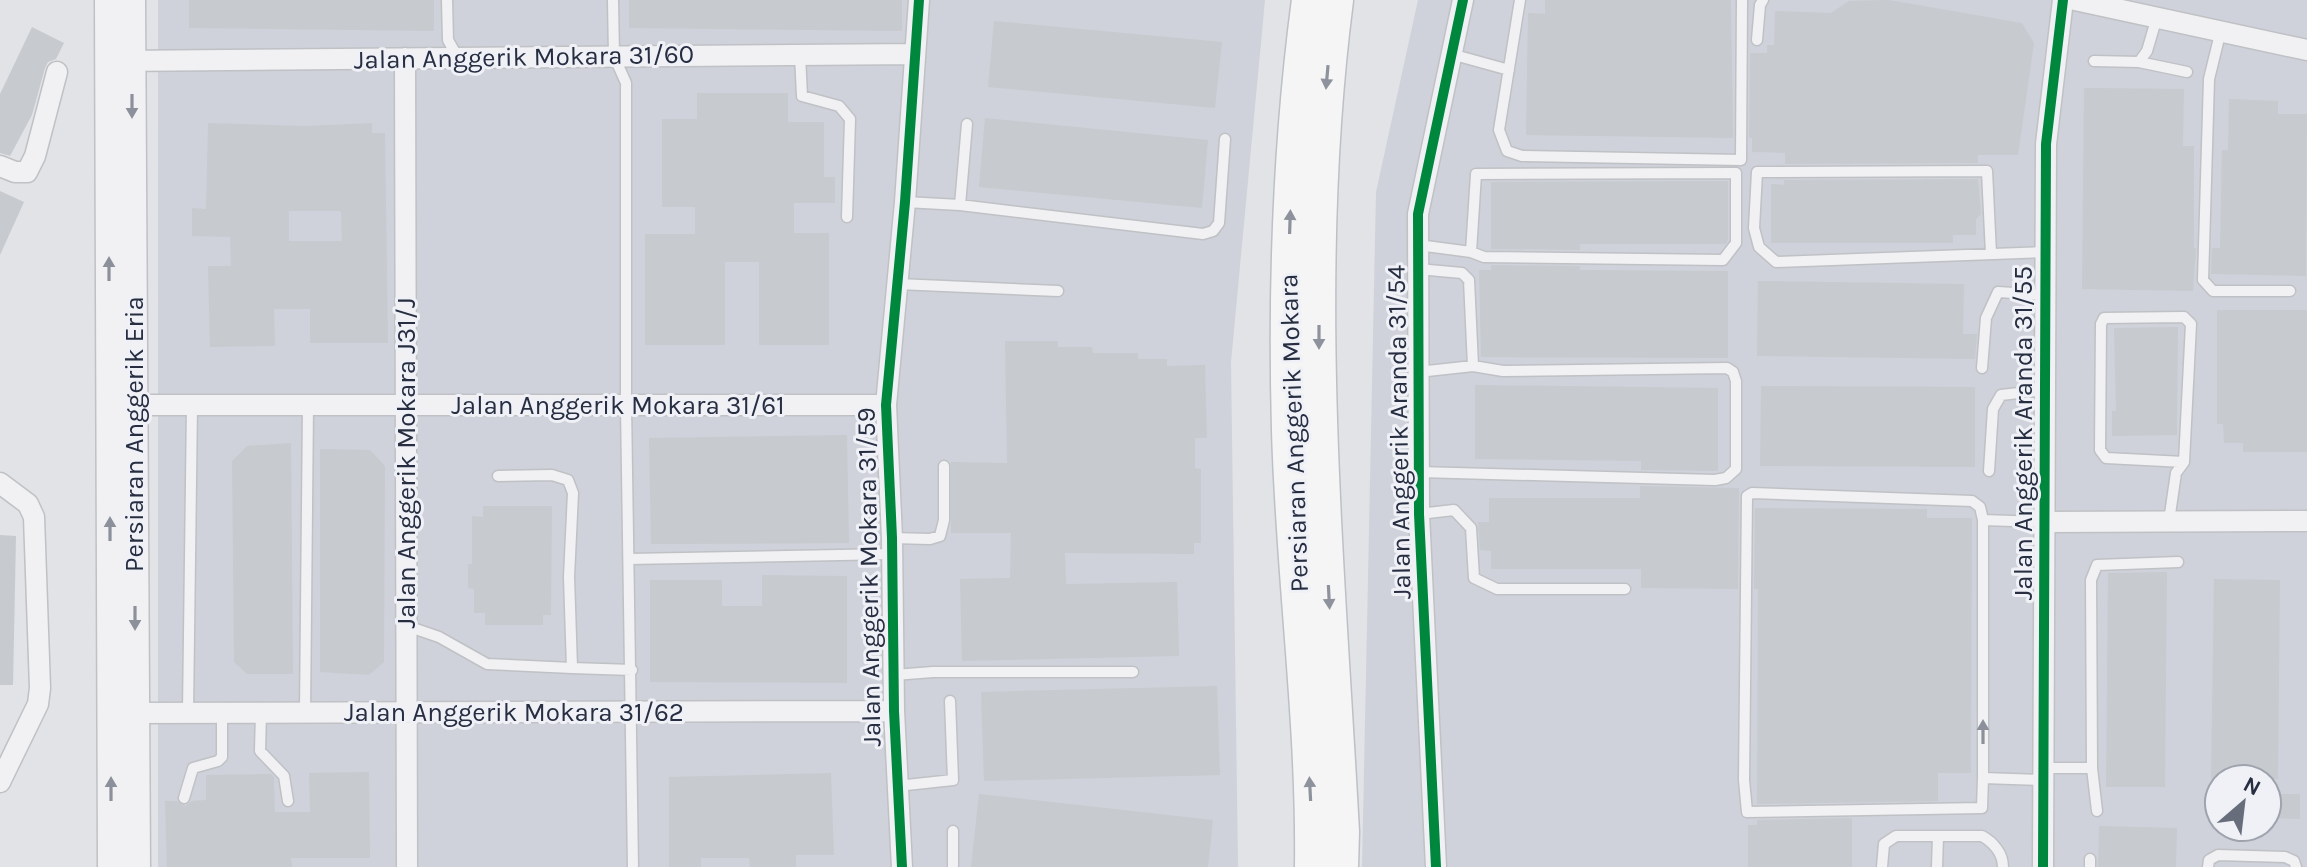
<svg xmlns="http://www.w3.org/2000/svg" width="2307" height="867" viewBox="0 0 2307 867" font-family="Karla,sans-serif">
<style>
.built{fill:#cfd2da;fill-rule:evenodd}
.building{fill:#c7cace;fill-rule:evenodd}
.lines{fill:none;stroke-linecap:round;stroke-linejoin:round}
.service-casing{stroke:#bfc1c5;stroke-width:13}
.minor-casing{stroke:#bfc1c5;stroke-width:23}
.tertiary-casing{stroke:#bfc1c5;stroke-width:29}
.primary-casing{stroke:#bdc0c5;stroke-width:37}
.service{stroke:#f1f1f3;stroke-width:10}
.minor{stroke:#f1f1f3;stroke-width:20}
.tertiary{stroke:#f1f1f3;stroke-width:26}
.primary{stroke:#f5f5f6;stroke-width:34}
.cycleway-casing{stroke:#eff1f7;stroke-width:15}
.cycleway{stroke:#00873e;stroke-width:10}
.oneway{fill:#8e929c}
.oneway2{fill:#8c909a}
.labels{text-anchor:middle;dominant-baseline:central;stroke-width:6;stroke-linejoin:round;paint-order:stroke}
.street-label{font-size:26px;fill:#272e41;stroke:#eff1f7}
</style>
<rect width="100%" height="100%" fill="#e1e3e7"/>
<!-- built -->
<path class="built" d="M158 0H1265L1231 362 1238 867H158Z
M1418 0H2307V867H1362L1376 192ZM2219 779H2267V827H2219Z"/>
<!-- building -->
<path class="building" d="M189 0H434V31L189 28Z
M629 0H902V31L629 28Z
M1545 0H1731L1733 138 1526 135 1528 13 1545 14Z
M1889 0 2022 23 2034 43 2018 155H1978V163L1785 164V153L1752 152V138H1749L1750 53H1767V45H1774L1775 11 1831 13 1849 1Z
M994 21 1222 42 1215 108 988 87Z
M32 27 64 43 56 59 48 62 45 68 32 115 10 156 0 153V94Z
M2084 88 2184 89 2183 146H2194V248H2196L2193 291 2082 289Z
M697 93H788V122H824V177H835V203H794V233H829V345H759V262H725V345H645V234H695V207H662V119H697Z
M2229 99 2278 101V114H2307L2306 276 2211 274 2212 248H2220L2222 150H2228Z
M985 118 1208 140 1202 208 979 187Z
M208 123 307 126 372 123V133H385L388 343H310V309H274L275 346 210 347 208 266H231L230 237 192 236V208L206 209ZM289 211H341L342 241H289Z
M1978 179 1981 214 1976 219V235H1953V243H1771V184L1784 185V180Z
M1728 181V240L1726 244H1580V250L1491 249V182Z
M0 191 24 202 0 255Z
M1491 265 1580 266V270L1728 271V358L1481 357 1479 270H1491Z
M1758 281 1964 284 1963 334H1977L1975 359 1757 356Z
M2217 310H2307V452H2243V443H2224L2223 424H2217Z
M2178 327 2177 435 2112 436V411H2116L2114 328Z
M1005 341H1058V347H1092L1093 353H1138V359H1167V366L1205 365 1207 438H1195V468L1201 469V543H1194V554L1065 553 1066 584 1177 582 1179 656 962 661 960 579 1010 578 1011 533H951V462L1007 463Z
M1475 385 1718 388V471L1641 470V461L1475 459Z
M1761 386 1975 387V467L1760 466Z
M847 435 849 543 651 544 649 438Z
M291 443 293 674H247L234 662 232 461 247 446Z
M320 449 370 450 385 466 384 662 369 675 320 672Z
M1640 486 1739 488 1738 589 1641 588V569H1491V551L1480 550 1478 522H1489V498H1640Z
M483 506H552L551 615H543V625H485V613H474V589L468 588V564H472V516L483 517Z
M1755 508 1927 509V518H1972L1971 773H1938V801L1757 804 1758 589H1754Z
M0 535 16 536 13 685H0Z
M2167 572 2165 787H2106L2108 573Z
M762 575 847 576V683L650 682V580H722V606H762Z
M2214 579 2280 580 2278 779H2211Z
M1217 686 1220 775 984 781 981 692Z
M369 772 370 858H291L292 867H167L165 801H177L185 806 192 801 206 800V775L271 774 274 777 275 812H310L309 773Z
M831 773 834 855H796V867H750L749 858H701V867H669V777Z
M979 794 1213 820 1208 867H971Z
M2267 794H2300V819L2267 818Z
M1852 818V867H1748V825H1757V820Z
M2099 826 2177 828 2176 867H2098Z"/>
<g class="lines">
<defs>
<path id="service" d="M447 0 448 40 458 58
M613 0 614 56 626 83V405L633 867
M1520 0 1499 130 1507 151 1522 156 1741 160 1742 0
M2221 30 2209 79 2203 280 2213 291H2290
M1757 40 1760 5 1763 0
M1451 54 1509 70
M800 55 802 96 839 106 850 119 847 217
M2094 61 2139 62 2147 51 2157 17
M2139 62 2187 72
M967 124 960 205 1203 234 1213 231 1219 223 1225 139
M905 202 960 205
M1418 245 1471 252 1484 257 1723 260 1736 243V173L1476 174 1471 252
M1991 254 1987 171 1757 172 1754 228 1759 247 1776 262 2045 252
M1418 269 1462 273 1469 280 1473 366 1418 372
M898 284 1058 291
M1982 368 1986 318 1998 292 2045 295
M1989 471 1993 409 2001 395 2045 390
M1419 472 1715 480 1726 478 1736 469V381L1733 372 1727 368 1503 371 1473 366
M1419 514 1454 510 1471 528 1474 578 1497 589H1625
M1983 520 1980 507 1972 501 1752 493 1747 496 1744 780 1747 812 1982 808 1983 778
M2169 521 2176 473 2184 462 2191 324 2184 317 2104 318 2101 324 2100 450 2106 458 2184 462
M892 538 930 539 940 536 944 520V466
M629 559 892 554
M407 626 439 637 487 664 572 668 569 577 573 493 568 480 552 475 498 476
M572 668 632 670
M894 675 933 672H1133
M188 712 192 405
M261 712 260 751 284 776 288 801
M305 712 308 405
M2044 768H2092L2091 580 2097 565 2178 562
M2092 768 2097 811
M2044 780 1983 778V520L2044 522
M897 786 953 780 950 701
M184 798 193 768 218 761 222 757V712
M953 867V831
M1882 867 1884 844 1896 836H1982C1993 842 2003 853 2003 867
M1937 867 1938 836
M2090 867V859
M2208 867 2209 860 2218 855 2285 857 2294 861 2296 867"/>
<path id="minor" d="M2075 0 2307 50
M405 58 407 867
M119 61 915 54
M0 166 15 172H27L35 156 57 72
M122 405H886
M0 483 28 504 34 517 40 688 38 704 0 782
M2044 522 2307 521
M122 713 894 711
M902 867 894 711 892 538 886 405 905 202 919 0
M1436 867 1419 514 1418 214 1463 0
M2043 867 2046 144 2063 0"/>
<path id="tertiary" d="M108 0 111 867
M132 0 137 867"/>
<path id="primary" d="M1309 0C1290 143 1285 286 1289 430 1293 576 1314 721 1312 867
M1336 0C1300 276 1327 555 1342 832L1341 867"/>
</defs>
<!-- service casing -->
<use href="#service" class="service-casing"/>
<!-- minor casing -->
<use href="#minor" class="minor-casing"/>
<!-- tertiary casing -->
<use href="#tertiary" class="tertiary-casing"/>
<!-- primary casing -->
<use href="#primary" class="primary-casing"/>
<!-- service -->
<use href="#service" class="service"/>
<!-- minor -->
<use href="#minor" class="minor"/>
<!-- tertiary -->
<use href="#tertiary" class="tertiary"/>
<!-- primary -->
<use href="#primary" class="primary"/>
<defs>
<path id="cycleway" d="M902 867 894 711 892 538 886 405 905 202 919 0
M1436 867 1419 514 1418 214 1463 0
M2043 867 2046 144 2063 0"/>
</defs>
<!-- cycleway casing -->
<use href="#cycleway" class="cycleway-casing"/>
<!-- cycleway -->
<use href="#cycleway" class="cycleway"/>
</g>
<!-- one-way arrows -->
<defs><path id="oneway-solid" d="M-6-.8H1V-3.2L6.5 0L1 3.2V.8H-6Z" transform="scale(2)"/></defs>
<g class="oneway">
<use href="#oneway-solid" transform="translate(1327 77) rotate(95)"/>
<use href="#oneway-solid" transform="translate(1290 222) rotate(-88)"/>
<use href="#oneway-solid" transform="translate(1319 337) rotate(90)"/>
<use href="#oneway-solid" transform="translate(1329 597) rotate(87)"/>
<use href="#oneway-solid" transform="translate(1310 789) rotate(-93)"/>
</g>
<g class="oneway2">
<use href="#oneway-solid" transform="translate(132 106) rotate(90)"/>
<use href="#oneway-solid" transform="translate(109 269) rotate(-90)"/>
<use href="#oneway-solid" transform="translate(110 529) rotate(-90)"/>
<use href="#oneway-solid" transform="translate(135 618) rotate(90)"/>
<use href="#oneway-solid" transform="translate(1983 732) rotate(-90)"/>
<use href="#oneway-solid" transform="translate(111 789) rotate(-90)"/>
</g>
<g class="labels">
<!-- street labels -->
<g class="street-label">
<text transform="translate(524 57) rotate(-1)">Jalan Anggerik Mokara 31/60</text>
<text x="618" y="405">Jalan Anggerik Mokara 31/61</text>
<text transform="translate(1399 432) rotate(-91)">Jalan Anggerik Aranda 31/54</text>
<text transform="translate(1294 433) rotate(-92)">Persiaran Anggerik Mokara</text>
<text transform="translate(2023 433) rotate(-90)">Jalan Anggerik Aranda 31/55</text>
<text transform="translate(134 434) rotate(-90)">Persiaran Anggerik Eria</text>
<text transform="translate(406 463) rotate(-90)">Jalan Anggerik Mokara J31/J</text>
<text transform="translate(869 577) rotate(-91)">Jalan Anggerik Mokara 31/59</text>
<text x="514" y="712">Jalan Anggerik Mokara 31/62</text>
</g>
</g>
<!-- north arrow -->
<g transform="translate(2243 803) rotate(28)"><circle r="38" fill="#eff1f7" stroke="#9fa3ae" stroke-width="2"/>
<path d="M0-6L14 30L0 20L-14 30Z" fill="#686d7b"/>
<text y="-12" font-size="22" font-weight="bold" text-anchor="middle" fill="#272e41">N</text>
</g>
</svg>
